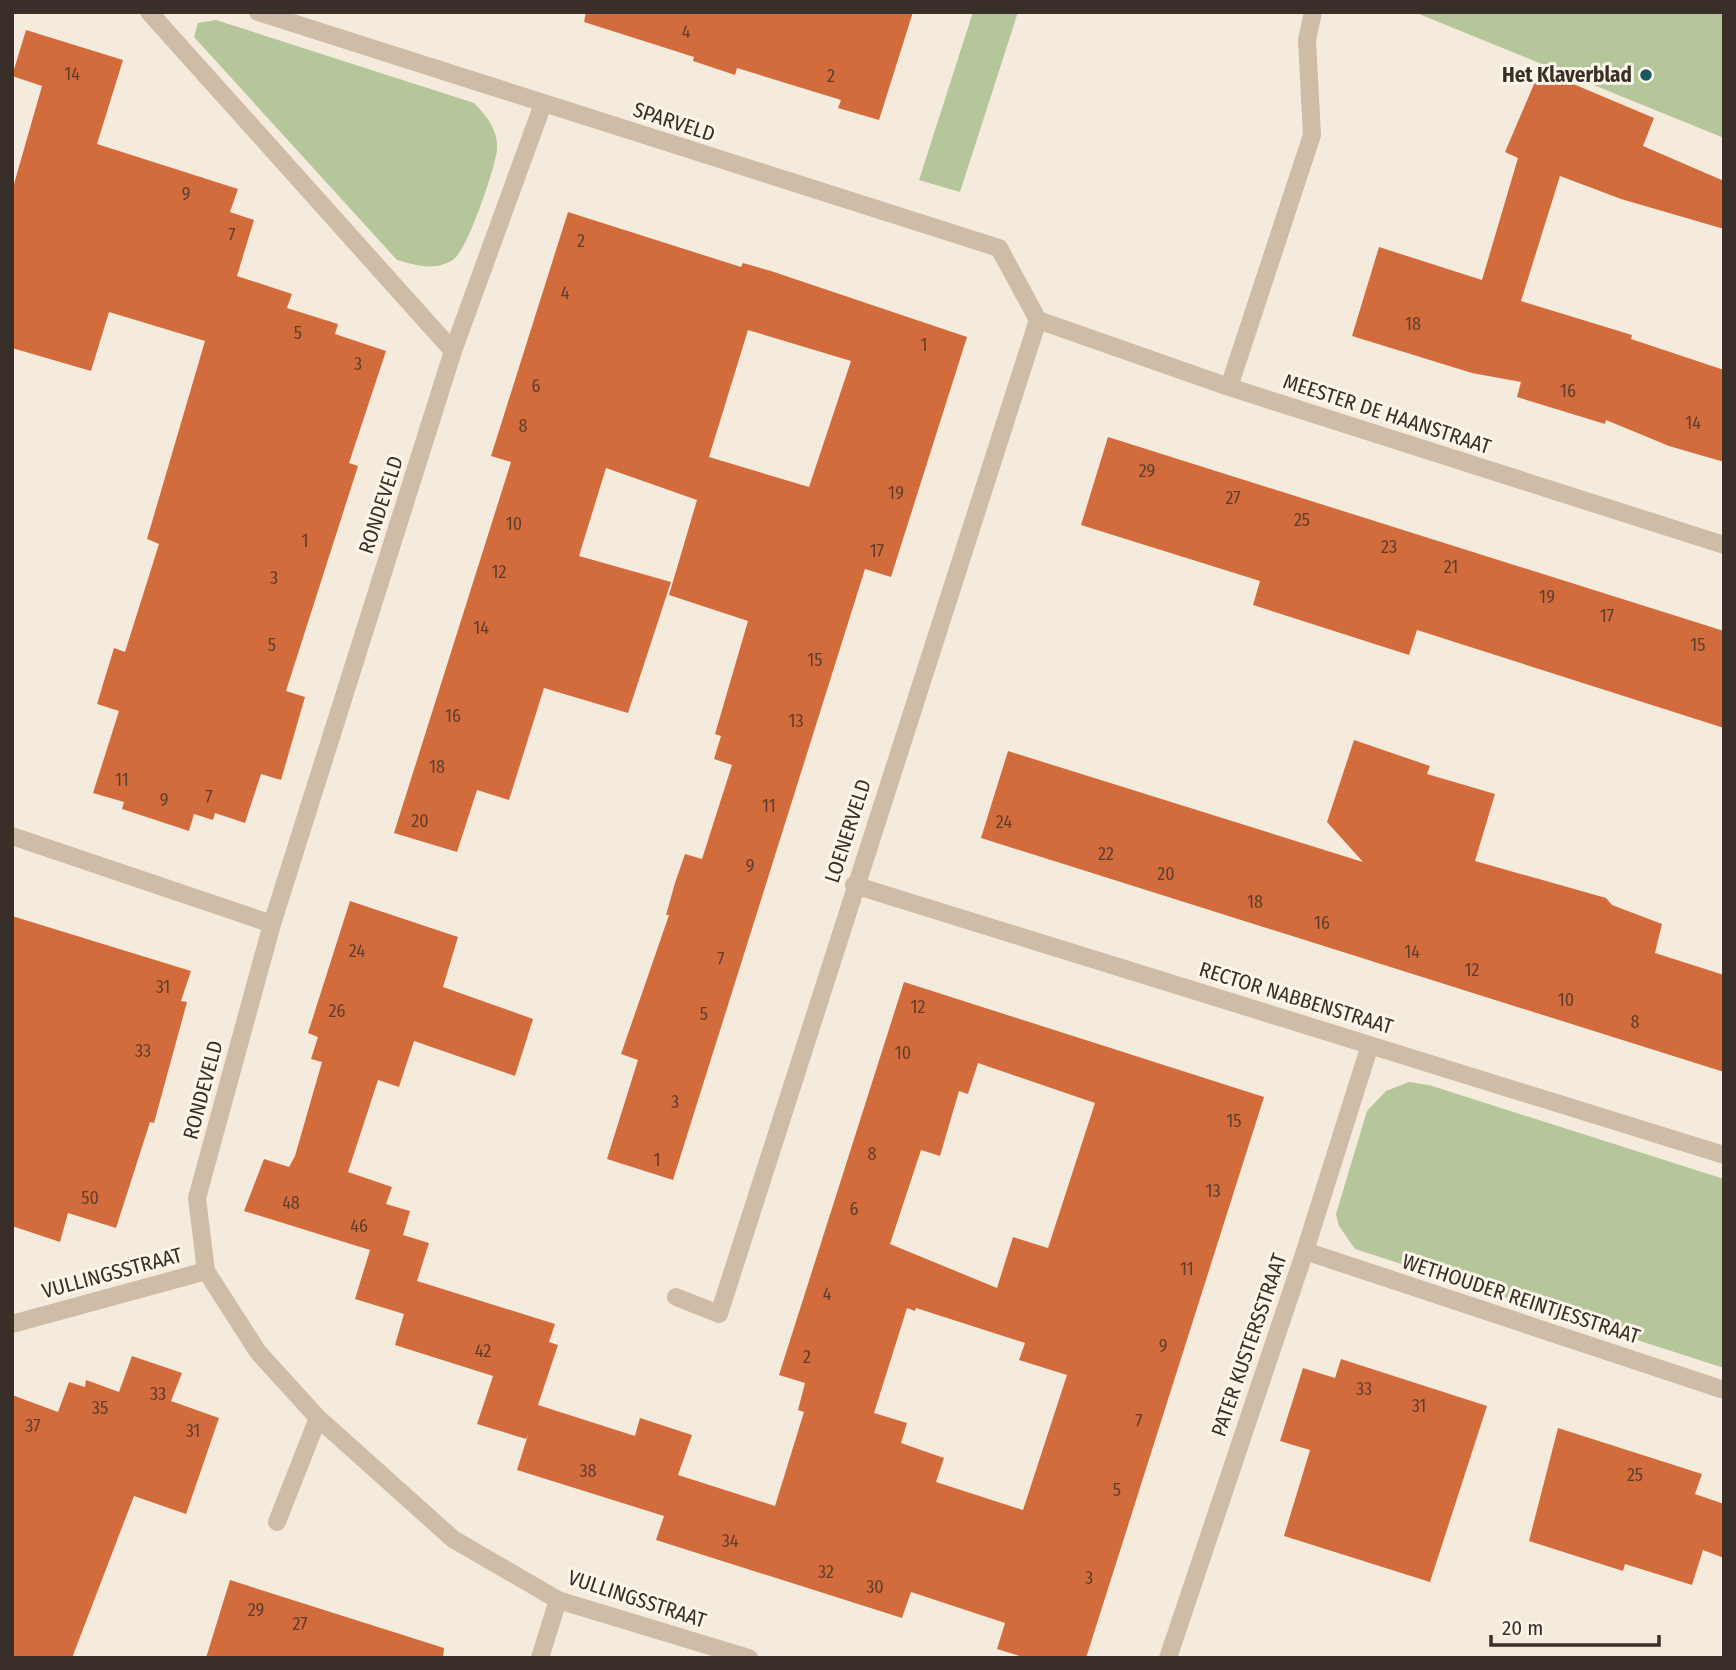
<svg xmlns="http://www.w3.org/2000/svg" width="1736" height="1670" viewBox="0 0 1736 1670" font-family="'Fira Sans Condensed',sans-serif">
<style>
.green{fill:#b4c69a}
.building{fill:#d36c3d;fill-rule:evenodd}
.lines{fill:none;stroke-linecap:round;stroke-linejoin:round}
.service{stroke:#cfbca7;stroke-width:18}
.minor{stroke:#cfbca7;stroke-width:18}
.poi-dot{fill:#195761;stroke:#fcf5ea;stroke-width:2.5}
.labels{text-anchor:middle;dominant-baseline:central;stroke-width:6;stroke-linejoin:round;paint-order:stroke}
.number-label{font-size:18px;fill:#603e2d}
.poi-label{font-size:21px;font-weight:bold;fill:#3a2f28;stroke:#fcf5ea;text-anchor:end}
.street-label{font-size:21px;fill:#3a2f28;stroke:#fcf5ea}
</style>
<rect width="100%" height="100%" fill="#f5ebdc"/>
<!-- green -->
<path class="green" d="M973 12H1018L960 192 919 180Z
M1414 12H1724V138Z
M216 20 474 103C486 115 499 131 497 150 495 168 468 249 454 259 436 272 415 265 397 260L194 37 198 23Z
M1409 1082 1429 1085 1724 1179V1368L1355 1249 1339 1226 1336 1214 1367 1111 1386 1091Z"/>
<!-- building -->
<path class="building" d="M586 12H913L879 120 838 108 841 100 737 68 735 75 693 61 694 57 584 22Z
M26 30 123 60 97 144 238 189 230 212 254 220 237 276 292 294 287 308 338 324 335 334 386 351 349 463 358 466 286 691 305 697 281 780 261 774 245 823 215 813 213 820 194 814 189 831 122 809 124 802 93 793 119 711 97 704 114 648 125 652 159 544 147 539 205 341 109 312 91 371 12 348V191L42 86 12 76Z
M1540 70 1654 118 1643 146 1724 181V229L1621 199 1560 176 1521 301 1632 335 1631 339 1724 370V462L1669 446 1606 420 1605 424 1517 397 1521 382 1472 373 1352 336 1379 247 1482 280 1518 158 1505 152Z
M568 212 741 267 743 263 771 271 967 337 891 577 865 569 673 1180 607 1159 638 1060 621 1054 669 915H666L675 883 685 854 702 859 732 765 714 759 721 736 715 734 748 621 669 595 697 500 606 468 579 556 671 582 628 713 544 688 509 800 477 790 457 852 394 833 511 462 491 456ZM748 330 851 361 809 487 709 457Z
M1108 437 1724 631V728L1417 630 1409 655 1253 605 1260 581 1081 525Z
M1354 740 1430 766 1427 774 1495 794 1475 861 1606 898 1612 905 1662 924 1655 953 1724 975V1072L981 838 1008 751 1363 862 1327 822Z
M350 901 458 937 443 987 533 1019 515 1076 414 1041 399 1087 378 1080 348 1172 392 1187 386 1204 410 1211 403 1235 429 1243 417 1281 555 1324 549 1342 558 1345 538 1405 635 1436 640 1418 692 1435 678 1475 775 1506 804 1412 798 1410 805 1383 779 1375 904 982 1264 1097 1086 1658H1026L997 1649 1005 1623 911 1592 902 1618 656 1540 664 1516 517 1470 528 1435 526 1439 477 1424 493 1376 395 1345 404 1314 355 1299 370 1250 244 1211 264 1159 289 1167 295 1156 322 1062 311 1059 318 1037 308 1033ZM978 1063 1095 1103 1048 1248 1013 1237 997 1288 890 1244 921 1150 940 1156 959 1091 968 1094ZM907 1308 915 1311 916 1308 1025 1343 1019 1360 1067 1375 1023 1510 936 1482 944 1458 901 1443 907 1423 874 1413Z
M12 916 191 971 181 1001 187 1002 154 1123 150 1122 116 1228 68 1213 60 1242 12 1226Z
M132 1356 182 1373 171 1401 219 1418 186 1514 134 1496 72 1658H12V1395L58 1412 69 1382 85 1387 86 1380 119 1392Z
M1341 1359 1487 1406 1430 1582 1284 1536 1310 1450 1280 1441 1303 1368 1335 1378Z
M1558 1428 1702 1474 1695 1494 1724 1504V1558L1703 1550 1692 1585 1625 1564 1623 1571 1529 1541Z
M230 1580 444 1648 443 1658H206Z"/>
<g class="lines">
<!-- service -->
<path class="service" d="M1229 387 1312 135 1307 40 1313 12"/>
<!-- minor -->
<path class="minor" d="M149 12 453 351
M258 12 999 248 1038 320
M1038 320 1229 387 1724 545
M12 836 272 924
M854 885 1724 1155
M1305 1251 1724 1390
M206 1271 197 1198 272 924 453 351 543 104
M676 1297 719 1314 1038 320
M12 1324 206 1271 258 1352 318 1418 453 1539 558 1600 749 1658
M277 1522 318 1418
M540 1658 558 1600
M1168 1658 1305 1251 1370 1045"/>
</g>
<!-- markers -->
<circle class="poi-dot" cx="1646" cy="75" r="7"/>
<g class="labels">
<!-- number labels -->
<g class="number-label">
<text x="686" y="32">4</text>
<text x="72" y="74">14</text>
<text x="831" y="76">2</text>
<text x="186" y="194">9</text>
<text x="232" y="235">7</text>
<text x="581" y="241">2</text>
<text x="565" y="293">4</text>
<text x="1413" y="324">18</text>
<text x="298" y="333">5</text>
<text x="924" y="345">1</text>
<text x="358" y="364">3</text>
<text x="536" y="386">6</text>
<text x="1568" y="391">16</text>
<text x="1693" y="423">14</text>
<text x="523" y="426">8</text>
<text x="1147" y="471">29</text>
<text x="896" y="493">19</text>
<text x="1233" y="498">27</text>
<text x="1302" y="520">25</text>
<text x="514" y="524">10</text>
<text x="305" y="541">1</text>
<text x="1389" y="547">23</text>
<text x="877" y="551">17</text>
<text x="1451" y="567">21</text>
<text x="499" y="572">12</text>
<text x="274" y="578">3</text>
<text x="1547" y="597">19</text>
<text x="1607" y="616">17</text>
<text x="481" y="628">14</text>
<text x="272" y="645">5</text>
<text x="1698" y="645">15</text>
<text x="815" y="660">15</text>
<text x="453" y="716">16</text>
<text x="796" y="721">13</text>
<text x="437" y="767">18</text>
<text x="122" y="780">11</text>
<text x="209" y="797">7</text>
<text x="164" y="800">9</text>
<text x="769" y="806">11</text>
<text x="420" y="821">20</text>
<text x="1004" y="822">24</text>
<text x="1106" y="854">22</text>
<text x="750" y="866">9</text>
<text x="1166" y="874">20</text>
<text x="1255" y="902">18</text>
<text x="1322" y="923">16</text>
<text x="357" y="951">24</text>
<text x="1412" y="952">14</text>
<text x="721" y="959">7</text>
<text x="1472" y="970">12</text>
<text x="163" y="987">31</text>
<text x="1566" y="1000">10</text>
<text x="918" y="1007">12</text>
<text x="337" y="1011">26</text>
<text x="704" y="1014">5</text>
<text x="1635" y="1022">8</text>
<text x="143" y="1051">33</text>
<text x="903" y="1053">10</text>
<text x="675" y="1102">3</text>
<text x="1234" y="1121">15</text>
<text x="872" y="1154">8</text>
<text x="657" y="1160">1</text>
<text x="1213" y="1191">13</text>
<text x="90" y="1198">50</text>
<text x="291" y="1203">48</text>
<text x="854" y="1209">6</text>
<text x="359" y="1226">46</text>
<text x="1187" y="1269">11</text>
<text x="827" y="1294">4</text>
<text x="1163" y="1346">9</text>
<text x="483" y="1351">42</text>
<text x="807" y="1357">2</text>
<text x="1364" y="1389">33</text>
<text x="158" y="1394">33</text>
<text x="1419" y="1406">31</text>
<text x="100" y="1408">35</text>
<text x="1139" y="1421">7</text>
<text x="33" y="1426">37</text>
<text x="193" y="1431">31</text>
<text x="588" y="1471">38</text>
<text x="1635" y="1475">25</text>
<text x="1117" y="1490">5</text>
<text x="730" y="1541">34</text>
<text x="826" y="1572">32</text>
<text x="1089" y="1578">3</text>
<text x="875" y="1587">30</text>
<text x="256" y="1610">29</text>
<text x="300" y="1624">27</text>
</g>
<!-- poi labels -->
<g class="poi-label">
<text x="1632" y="75">Het Klaverblad</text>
</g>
<!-- street labels -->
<g class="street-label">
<text transform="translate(674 122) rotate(18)">SPARVELD</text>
<text transform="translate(1387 414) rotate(18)">MEESTER DE HAANSTRAAT</text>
<text transform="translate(381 505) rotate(-72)">RONDEVELD</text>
<text transform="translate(848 831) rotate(-72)">LOENERVELD</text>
<text transform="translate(1296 998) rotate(17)">RECTOR NABBENSTRAAT</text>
<text transform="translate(203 1090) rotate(-75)">RONDEVELD</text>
<text transform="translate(112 1273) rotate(-15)">VULLINGSSTRAAT</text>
<text transform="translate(1521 1299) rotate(18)">WETHOUDER REINTJESSTRAAT</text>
<text transform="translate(1249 1345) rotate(-71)">PATER KUSTERSSTRAAT</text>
<text transform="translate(637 1599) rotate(18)">VULLINGSSTRAAT</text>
</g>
</g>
<!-- border -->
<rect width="1736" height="1670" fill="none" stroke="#3a2f28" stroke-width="28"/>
<!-- scale -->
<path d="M1491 1635v10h168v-10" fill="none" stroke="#3a2f28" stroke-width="3.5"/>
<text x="1502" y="1635" font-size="21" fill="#3a2f28" stroke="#fcf5ea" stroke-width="5" paint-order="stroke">20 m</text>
</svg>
